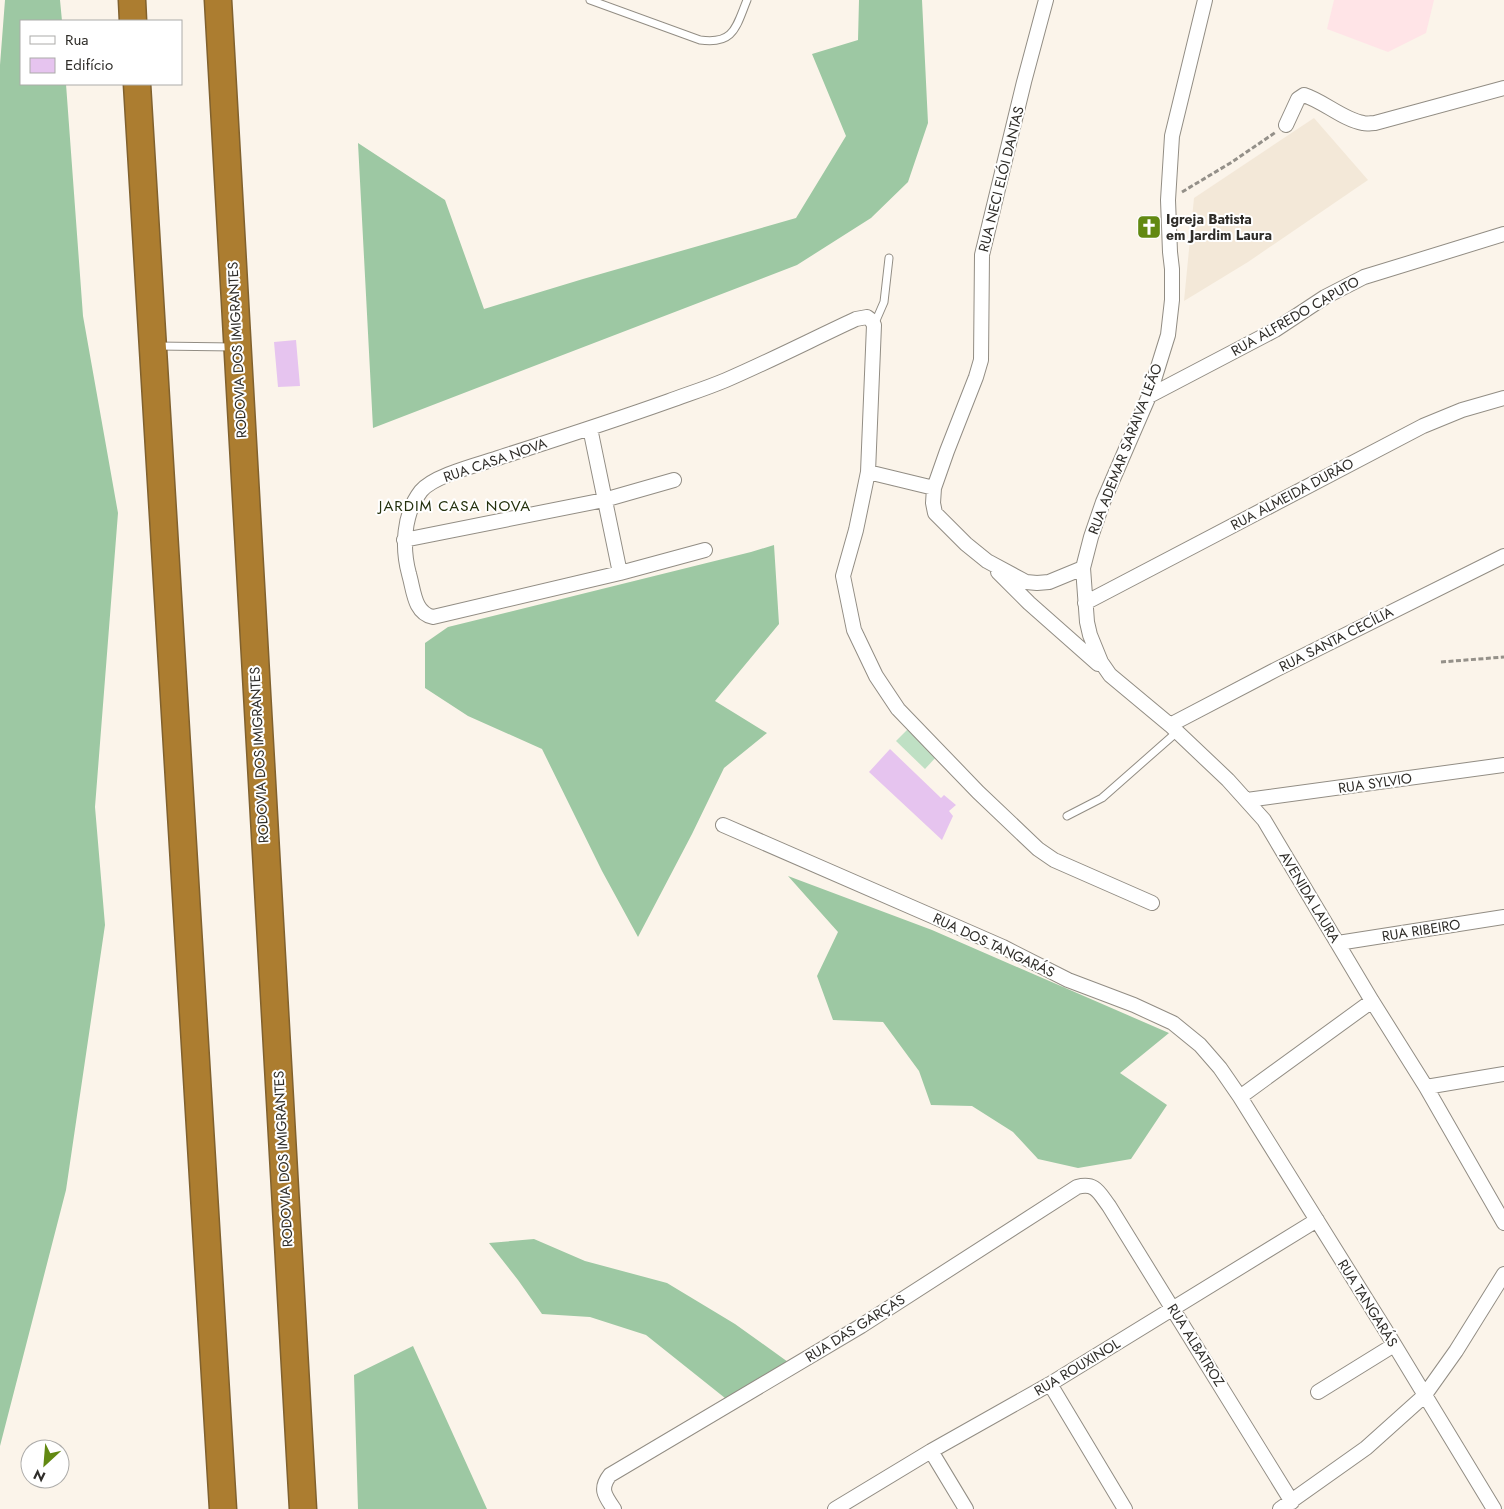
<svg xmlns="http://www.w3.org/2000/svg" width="1504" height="1509" viewBox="0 0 1504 1509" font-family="Jost,sans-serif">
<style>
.built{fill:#f3e8d8}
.industrial{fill:#ffe4e7}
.green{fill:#bfe0c4}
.forest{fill:#9dc8a3}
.building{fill:#e6c4ef}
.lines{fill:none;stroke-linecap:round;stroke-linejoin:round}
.service-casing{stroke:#928d84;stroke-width:9}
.minor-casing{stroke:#928d84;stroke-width:16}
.motorway-casing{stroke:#80612e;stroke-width:29}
.path{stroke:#949089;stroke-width:3;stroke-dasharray:5 2.5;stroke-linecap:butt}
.service{stroke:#fff;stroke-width:7}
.minor{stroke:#fff;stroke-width:14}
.motorway{stroke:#ac7d30;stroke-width:26}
.labels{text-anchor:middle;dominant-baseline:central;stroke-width:4;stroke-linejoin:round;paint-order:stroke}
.street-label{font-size:14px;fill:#2f2d29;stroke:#fff}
.poi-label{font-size:14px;font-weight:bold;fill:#2f2d29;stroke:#fff;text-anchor:start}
.neighbourhood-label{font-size:15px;letter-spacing:1px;fill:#24310d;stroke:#fff}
</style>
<rect width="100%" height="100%" fill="#fbf4ea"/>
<!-- built -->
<path class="built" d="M1314 118 1368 180 1248 262 1184 301 1194 198Z"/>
<!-- industrial -->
<path class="industrial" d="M1334 0H1434L1426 33 1388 52 1327 29Z"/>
<!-- green -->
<path class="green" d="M909 728 937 756 925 769 896 741Z"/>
<!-- forest -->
<path class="forest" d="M5 0H60L62 21H21V84H66L83 316 118 513 95 807 105 925 66 1190 0 1446V65Z
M859 0H922L928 123 908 182 871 218 797 265 373 428 358 143 445 200 484 309 583 279 796 218 846 136 812 54 858 40Z
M774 545 779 624 715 701 767 733 724 768 692 834 638 937 602 871 542 749 468 716 425 688V643L448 627 751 552Z
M788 876 932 930 1169 1033 1120 1073 1167 1105 1131 1159 1078 1168 1038 1159 1013 1132 972 1106 931 1105 919 1071 883 1022 833 1020 817 976 838 932Z
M534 1239 585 1261 667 1283 735 1324 788 1362 730 1402 646 1335 590 1317 542 1314 518 1280 489 1243Z
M413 1346 487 1509H358L354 1375Z"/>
<!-- building -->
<path class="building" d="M296 340 300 386 278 387 274 342Z
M890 749 941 798 944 795 956 805 949 811 953 816 942 840 869 772Z"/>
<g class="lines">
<defs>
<path id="service" d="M590 0 700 40C734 45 736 27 747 0
M874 325 884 302 889 258
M157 346 234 347
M1067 816 1102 798 1177 732"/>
<path id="minor" d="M1046 0 1024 82 982 255 981 360 976 377 947 451 934 488 933 503 935 513 966 544 987 561 1026 582 1037 583 1049 582 1083 568
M1205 0 1172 136 1168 200 1170 252 1172 269V300L1168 335 1149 396 1103 502 1091 537 1083 568 1087 622 1090 635 1101 662 1110 675 1170 725 1228 780 1264 820 1372 1001 1426 1087 1504 1223
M1286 125 1298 99 1304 95C1323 101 1344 120 1363 123 1367 124 1371 123 1375 123L1504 88
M1149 396 1275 330 1325 297 1364 277 1504 234
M590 428 620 573
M868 472 934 488
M404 540 604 500 674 480
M705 550 620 573 433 617C414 613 414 591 409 574 402 548 403 514 421 491 434 475 481 464 501 457 557 439 613 421 669 401 688 394 707 388 726 380 770 361 813 339 856 319L867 317 871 320 874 325 868 472 856 530 843 576 854 630 876 676 898 709 978 792 1038 849 1054 860 1152 903
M998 572 1029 603 1098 664
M1085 603 1423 426 1462 410 1504 398
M1170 725 1277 669 1504 556
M1247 800 1504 765
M723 825 955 926 1003 947 1068 980 1134 1005 1173 1023 1200 1045 1220 1068 1240 1097 1386 1331 1494 1509
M1338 943 1504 917
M1426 1087 1504 1074
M1240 1097 1372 1001
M1050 1384 1125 1509
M1318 1392 1394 1345
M931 1451 966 1509
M614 1509C605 1496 599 1489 610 1475L861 1326 1077 1187C1096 1182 1099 1193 1109 1206L1292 1502
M835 1509 931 1451 1050 1384 1317 1220
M1280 1509 1366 1448 1424 1396 1456 1351 1504 1274"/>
<path id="motorway" d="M132 0 133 21
M218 0 303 1509
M137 84 223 1509"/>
</defs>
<!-- service casing -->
<use href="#service" class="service-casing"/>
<!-- minor casing -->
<use href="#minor" class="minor-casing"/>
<!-- motorway casing -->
<use href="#motorway" class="motorway-casing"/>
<!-- path -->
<path class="path" d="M1182 192 1232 162 1276 132
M1441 662 1504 657"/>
<!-- service -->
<use href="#service" class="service"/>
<!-- minor -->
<use href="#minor" class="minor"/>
<!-- motorway -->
<use href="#motorway" class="motorway"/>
</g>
<!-- icons -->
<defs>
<symbol id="church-square" viewBox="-11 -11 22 22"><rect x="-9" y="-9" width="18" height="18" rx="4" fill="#628912" stroke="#fff"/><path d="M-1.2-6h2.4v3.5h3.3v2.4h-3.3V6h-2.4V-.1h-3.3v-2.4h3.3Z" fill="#fff"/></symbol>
</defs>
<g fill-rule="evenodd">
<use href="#church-square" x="1135" y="213" width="28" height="28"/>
</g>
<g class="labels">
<!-- street labels -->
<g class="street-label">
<text transform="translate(1001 179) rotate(-76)">RUA NECI ELÓI DANTAS</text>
<text transform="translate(1295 316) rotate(-30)">RUA ALFREDO CAPUTO</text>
<text transform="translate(237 350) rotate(-93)">RODOVIA DOS IMIGRANTES</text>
<text transform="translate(1125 449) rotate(-69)">RUA ADEMAR SARAIVA LEÃO</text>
<text transform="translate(495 460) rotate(-19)">RUA CASA NOVA</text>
<text transform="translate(1292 494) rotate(-28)">RUA ALMEIDA DURÃO</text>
<text transform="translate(1336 639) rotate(-27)">RUA SANTA CECÍLIA</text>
<text transform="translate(259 755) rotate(-93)">RODOVIA DOS IMIGRANTES</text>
<text transform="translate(1375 783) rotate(-8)">RUA SYLVIO</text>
<text transform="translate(1310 897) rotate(59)">AVENIDA LAURA</text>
<text transform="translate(1421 930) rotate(-9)">RUA RIBEIRO</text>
<text transform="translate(994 945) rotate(25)">RUA DOS TANGARÁS</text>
<text transform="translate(283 1159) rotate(-93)">RODOVIA DOS IMIGRANTES</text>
<text transform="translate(1368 1303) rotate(58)">RUA TANGARÁS</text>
<text transform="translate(855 1328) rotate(-32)">RUA DAS GARÇAS</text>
<text transform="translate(1196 1345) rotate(58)">RUA ALBATROZ</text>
<text transform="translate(1077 1367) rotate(-31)">RUA ROUXINOL</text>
</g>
<!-- poi labels -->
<g class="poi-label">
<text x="1166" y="219">Igreja Batista<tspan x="1166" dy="16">em Jardim Laura</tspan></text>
</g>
<!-- neighbourhood labels -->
<g class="neighbourhood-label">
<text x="455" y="506">JARDIM CASA NOVA</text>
</g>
</g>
<!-- legend -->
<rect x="20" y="20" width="162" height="65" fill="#ffffff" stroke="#acaba9"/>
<rect x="30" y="36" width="25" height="8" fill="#ffffff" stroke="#acaba9"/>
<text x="65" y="45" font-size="15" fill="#2f2d29">Rua</text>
<rect x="30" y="58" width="25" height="15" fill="#e6c4ef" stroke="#acaba9"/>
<text x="65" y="70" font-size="15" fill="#2f2d29">Edifício</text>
<!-- north arrow -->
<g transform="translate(45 1464) rotate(206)"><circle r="24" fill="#ffffff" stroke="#acaba9"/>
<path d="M0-4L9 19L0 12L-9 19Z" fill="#628912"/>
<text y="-8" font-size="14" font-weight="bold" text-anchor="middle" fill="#2f2d29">N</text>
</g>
</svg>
